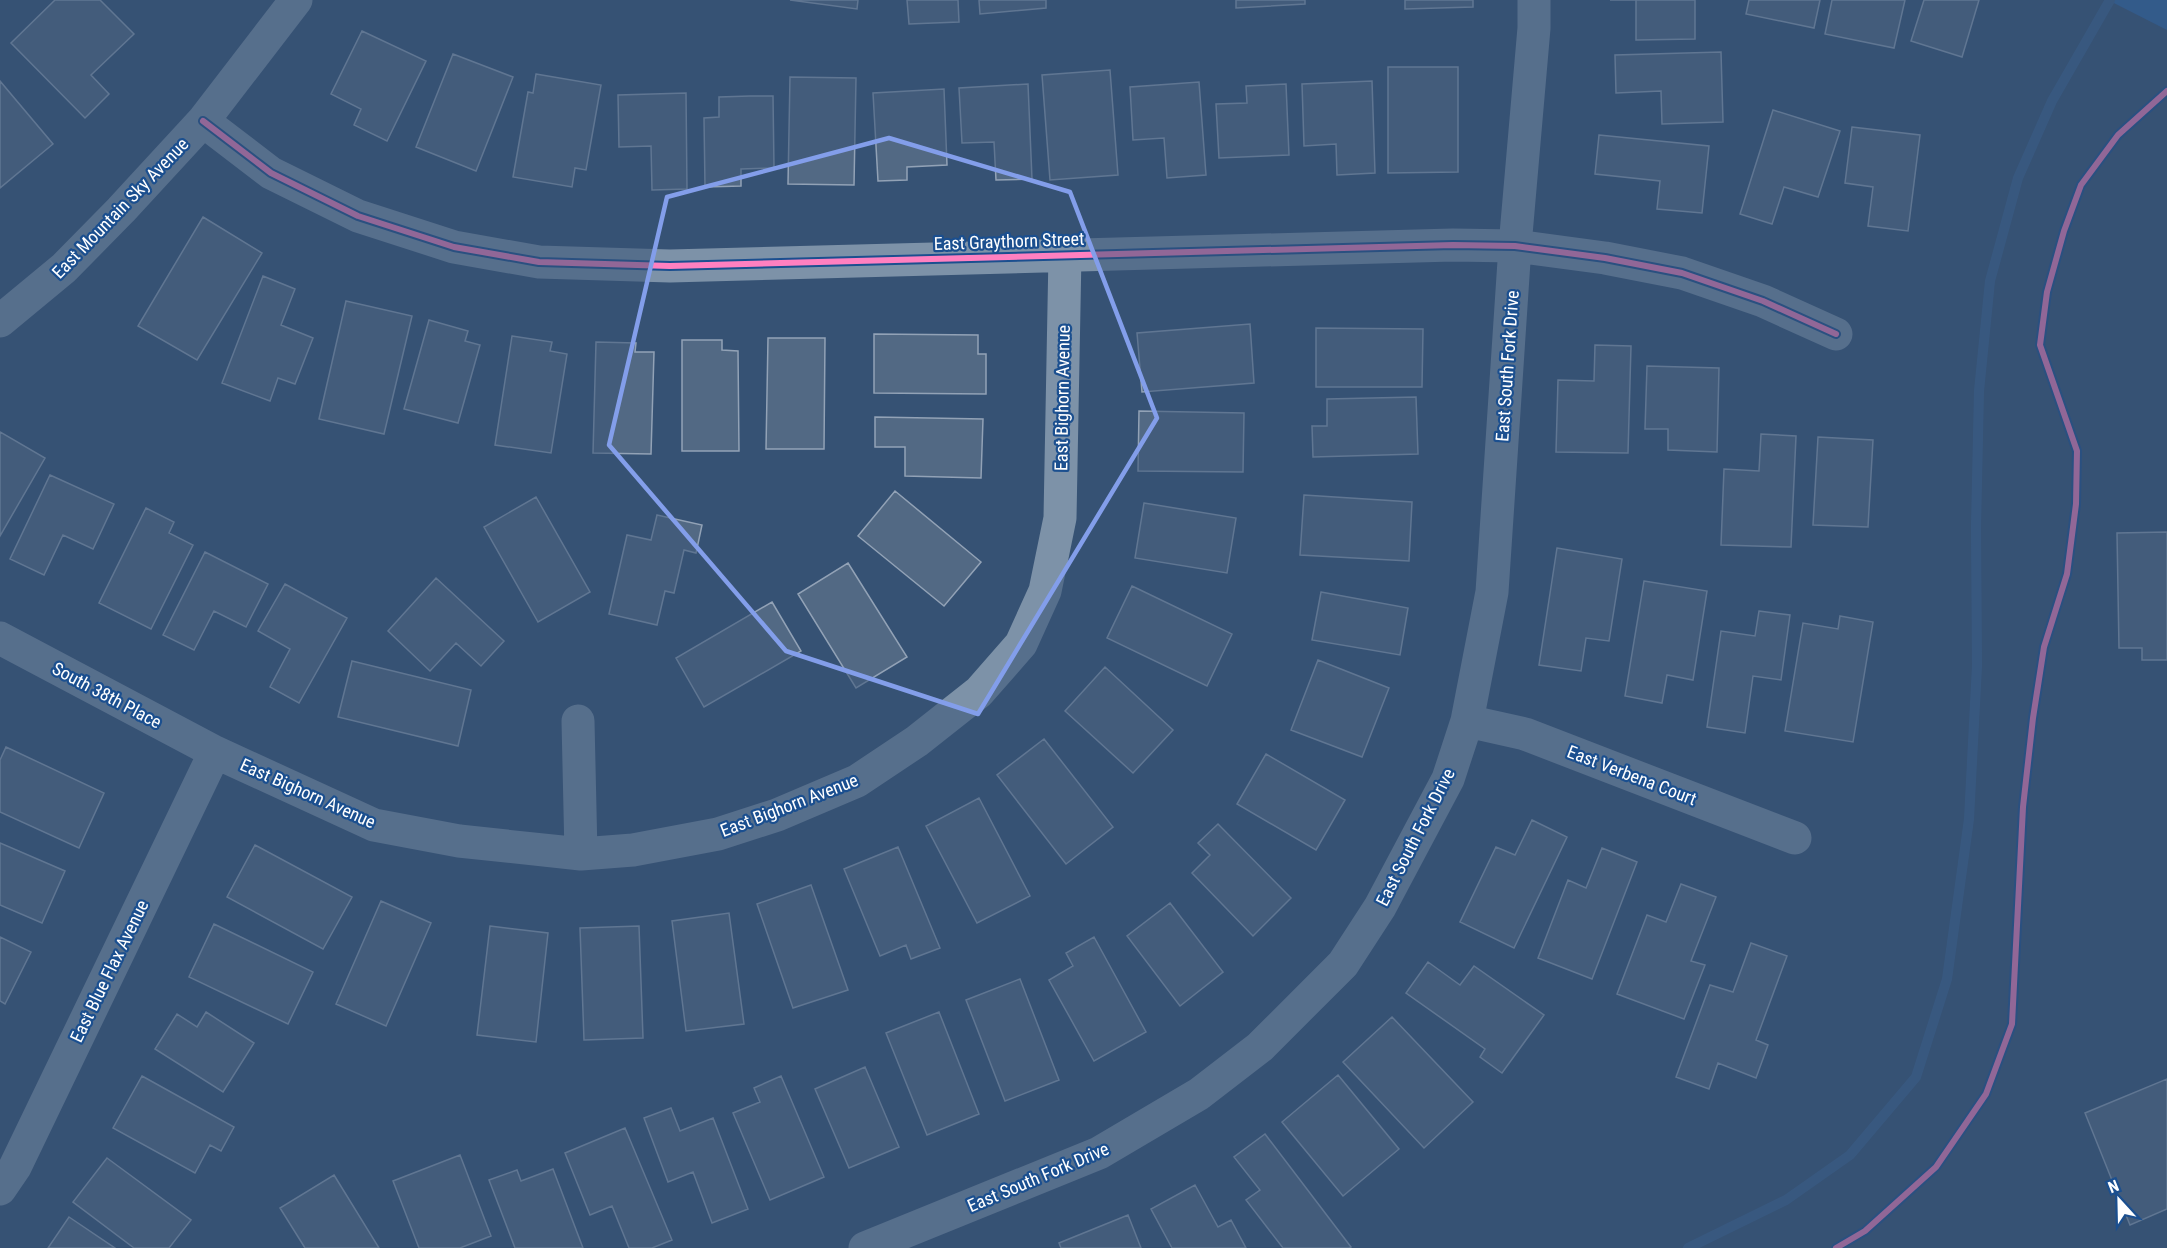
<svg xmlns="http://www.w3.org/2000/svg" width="2167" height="1248" viewBox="0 0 2167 1248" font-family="'Roboto Condensed',sans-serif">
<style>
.park{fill:#2f66a5}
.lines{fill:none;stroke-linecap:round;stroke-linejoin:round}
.stream{stroke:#3b618d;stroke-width:10}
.building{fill:#526984;stroke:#92a2b6;stroke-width:1.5}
.street{stroke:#7d92a8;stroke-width:33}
.cycleway-casing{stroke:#1b4f8f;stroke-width:10}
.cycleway{stroke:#ff80c0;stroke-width:6}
.marked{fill:none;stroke:#839eea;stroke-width:4.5;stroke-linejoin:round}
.labels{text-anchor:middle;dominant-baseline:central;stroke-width:4.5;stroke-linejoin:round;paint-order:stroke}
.street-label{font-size:18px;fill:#fff;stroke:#1b4f8f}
</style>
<rect width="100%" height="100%" fill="#365274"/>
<!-- park -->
<path class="park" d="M2108 0H2167V30Z"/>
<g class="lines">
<!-- stream -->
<path class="stream" d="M1688 1248 1786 1200 1850 1155 1916 1077 1947 979 1969 819 1977 666 1976 527 1979 391 1990 281 2018 178 2052 101 2110 0"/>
</g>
<!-- building -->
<path class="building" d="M55 0H100L134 34 91 75 109 94 85 118 11 43Z
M790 0H858L857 9Z
M907 0H958L959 22 909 24Z
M979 0H1046V8L980 14Z
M1236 0H1305V4L1236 8Z
M1405 0H1473V7L1405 9Z
M1610 0H1695V39L1636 40V0Z
M1749 0H1820L1814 28 1746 14Z
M1832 0H1905L1894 48 1825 34Z
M1924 0H1979L1962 57 1911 41Z
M362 31 426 61 387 141 354 125 361 109 331 94Z
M1721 52 1723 122 1662 124 1661 91 1616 93 1615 55Z
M453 54 513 77 476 171 416 147Z
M1388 67H1458V172L1388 173Z
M1110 70 1118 175 1050 180 1042 75Z
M536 74 601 85 586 170 575 168 572 187 513 177 528 92 533 93Z
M790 77 856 78 854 185 788 184Z
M0 81 53 144 0 188Z
M1372 81 1375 173 1337 175 1336 144 1304 146 1302 84Z
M1199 82 1206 175 1167 178 1164 138 1133 140 1130 87Z
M1028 84 1032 179 996 180 994 142 962 143 959 88Z
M1286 84 1289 155 1219 158 1216 104 1247 103 1246 86Z
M944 89 947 165 907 167V180L878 181 873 93Z
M686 93 687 189 652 190 651 146 619 147 618 95Z
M750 96H773L774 168 741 169V186L705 187 704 118 719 117V97Z
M1773 110 1840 131 1818 197 1784 187 1772 224 1740 214Z
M1852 127 1920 135 1908 231 1868 226 1873 187 1845 183Z
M1599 135 1709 146 1702 213 1657 209 1660 181 1595 174Z
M203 217 262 253 197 360 138 326Z
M263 276 295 289 281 325 313 338 295 384 278 378 270 401 222 383Z
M346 301 412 316 384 434 319 419Z
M429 320 468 331 465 341 480 345 458 423 404 409Z
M1250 324 1254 383 1142 392 1137 333Z
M1316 328 1423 329 1422 387H1316Z
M874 334 978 335V354H986V394L874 393Z
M512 336 552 342 550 351 567 354 551 453 495 445Z
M768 338H825L824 449H766Z
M682 340H722V350L738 351 739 451H682Z
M596 342 636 343 635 352H654L651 454 593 453Z
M1595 345 1631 346 1628 453 1556 452 1558 380 1594 381Z
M1647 366 1719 368 1717 452 1668 450V429H1645Z
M1416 397 1418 454 1313 457 1312 426H1327V399Z
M1139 411 1244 413 1243 472 1138 471Z
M875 417 983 419 981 478 905 476V447H875Z
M0 432 45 458 0 536Z
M1761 434 1796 436 1791 547 1721 545 1724 469 1759 471Z
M1818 437 1873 440 1868 527 1813 525Z
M50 475 114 504 93 549 63 535 44 575 10 559Z
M895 491 981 562 944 606 858 536Z
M1304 495 1412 502 1409 561 1300 555Z
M536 497 590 592 538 622 484 527Z
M1144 503 1236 518 1227 573 1135 558Z
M146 508 174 522 169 533 193 545 151 629 99 603Z
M657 515 702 525 696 553 684 550 674 593 665 591 657 625 609 614 627 535 651 540Z
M2167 532V660H2142V648H2119L2117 533Z
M1557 548 1622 559 1609 641 1586 638 1581 671 1539 665Z
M205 552 268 584 246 627 214 611 194 650 163 635Z
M848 563 907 657 856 688 798 594Z
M436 578 504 641 481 666 456 643 430 671 388 631Z
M1644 581 1707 591 1693 680 1667 675 1662 703 1625 696Z
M285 584 347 618 299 703 270 687 290 649 258 631Z
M1132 586 1232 634 1207 686 1107 638Z
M1321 592 1408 608 1400 655 1312 640Z
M772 602 801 651 704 707 676 658Z
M1759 611 1790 615 1781 680 1753 676 1745 733 1707 727 1721 631 1755 636Z
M1840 616 1873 622 1853 742 1785 731 1803 623 1838 629Z
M1318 660 1389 688 1362 757 1291 730Z
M352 661 471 690 458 746 338 717Z
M1105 667 1173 730 1133 773 1065 711Z
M1044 739 1113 827 1066 864 997 775Z
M6 747 104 793 79 848 0 812V760Z
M1266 754 1345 800 1316 850 1237 804Z
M979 798 1030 896 977 923 926 826Z
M1532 820 1567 837 1514 948 1460 922 1496 847 1515 855Z
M1218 824 1291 898 1253 936 1192 873 1210 855 1198 843Z
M0 843 65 871 42 923 0 905Z
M255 845 352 897 323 949 227 897Z
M898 847 940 948 911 959 906 945 880 956 844 869Z
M1602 848 1637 862 1592 979 1538 958 1568 880 1586 888Z
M1681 884 1716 897 1691 961 1705 965 1684 1019 1617 994 1647 915 1666 922Z
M811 885 848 990 793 1008 757 904Z
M381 901 431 923 386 1026 336 1004Z
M1170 903 1223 972 1180 1006 1127 936Z
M729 913 744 1024 686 1031 672 921Z
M214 924 313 972 288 1024 189 977Z
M490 926 548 933 536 1042 477 1035Z
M639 926 643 1038 584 1040 580 928Z
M0 937 31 952 5 1004 0 1001Z
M1094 937 1146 1032 1094 1061 1049 980 1073 966 1066 953Z
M1751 943 1787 956 1756 1040 1768 1045 1756 1078 1718 1063 1709 1089 1676 1077 1710 985 1733 992Z
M1428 962 1460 985 1474 966 1544 1015 1502 1073 1480 1057 1485 1049 1406 993Z
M1020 979 1059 1080 1005 1101 966 1000Z
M206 1012 254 1043 223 1092 155 1049 177 1014 197 1027Z
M939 1012 979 1114 927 1135 886 1033Z
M1392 1017 1473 1102 1424 1148 1343 1062Z
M865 1067 899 1147 849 1168 815 1089Z
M1338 1075 1399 1149 1343 1196 1282 1122Z
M142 1076 234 1127 221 1151 210 1145 195 1173 113 1128Z
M781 1076 824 1177 770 1200 733 1113 760 1102 754 1088Z
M2167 1079V1209L2130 1225 2085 1113Z
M671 1108 680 1131 713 1118 748 1209 712 1223 693 1172 668 1182 644 1118Z
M625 1128 672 1240 652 1248H629L612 1206 590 1215 565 1153Z
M1265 1134 1351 1247 1349 1248H1283L1246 1200 1260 1190 1234 1157Z
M460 1155 491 1236 460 1248H419L393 1181Z
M107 1158 191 1220 169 1248H134L73 1202Z
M553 1169 583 1248H515L489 1180 517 1170 521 1181Z
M334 1175 379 1248H305L280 1208Z
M1195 1185 1218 1227 1231 1220 1246 1248H1172L1151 1209Z
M1128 1215 1141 1248H1061L1059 1243Z
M69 1217 115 1248H48Z"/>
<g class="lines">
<!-- street -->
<path class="street" d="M203 121 271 173 358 216 454 247 539 262 670 266 1453 245 1515 246 1605 258 1682 273 1763 301 1836 334
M0 321 64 268 121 210 203 121 296 0
M0 638 215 752 374 825 459 841 581 854 633 850 718 834 777 815 857 781 917 741 979 692 1021 644 1045 591 1060 518 1065 254
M578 721 581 854
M1467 721 1525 734 1795 838
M0 1189 15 1167 215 752
M865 1248 1099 1153 1199 1094 1260 1047 1343 964 1380 907 1448 779 1467 721 1492 592 1515 246 1534 28V0"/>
<defs>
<path id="cycleway" d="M203 121 271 173 358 216 454 247 539 262 670 266 1453 245 1515 246 1605 258 1682 273 1763 301 1836 334
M1836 1248 1865 1231 1936 1167 1986 1094 2012 1024 2023 807 2033 718 2044 647 2067 574 2076 504 2077 451 2040 345 2047 292 2064 231 2081 185 2118 135 2167 91"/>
</defs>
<!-- cycleway casing -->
<use href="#cycleway" class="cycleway-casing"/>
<!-- cycleway -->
<use href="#cycleway" class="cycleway"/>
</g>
<!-- marked area -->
<path d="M0 0H2167V1248H0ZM889 138 1070 192 1157 418 978 714 786 651 609 445 667 197Z" fill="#365274" fill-opacity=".55" fill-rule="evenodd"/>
<path class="marked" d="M889 138 1070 192 1157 418 978 714 786 651 609 445 667 197Z"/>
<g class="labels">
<!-- street labels -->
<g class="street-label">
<text transform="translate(120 208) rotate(-46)">East Mountain Sky Avenue</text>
<text transform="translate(1009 241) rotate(-2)">East Graythorn Street</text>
<text transform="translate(1507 366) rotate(-86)">East South Fork Drive</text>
<text transform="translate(1062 398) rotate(-89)">East Bighorn Avenue</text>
<text transform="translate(107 695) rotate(28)">South 38th Place</text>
<text transform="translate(1632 775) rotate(21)">East Verbena Court</text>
<text transform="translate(308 793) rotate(24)">East Bighorn Avenue</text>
<text transform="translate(789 805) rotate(-21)">East Bighorn Avenue</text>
<text transform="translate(1415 837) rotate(-63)">East South Fork Drive</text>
<text transform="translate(109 971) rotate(-64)">East Blue Flax Avenue</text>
<text transform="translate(1038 1177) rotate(-23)">East South Fork Drive</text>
</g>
</g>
<!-- north arrow -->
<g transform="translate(2119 1200) rotate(338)" stroke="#1b4f8f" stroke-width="4.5" paint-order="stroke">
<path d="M0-4.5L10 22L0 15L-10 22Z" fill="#ffffff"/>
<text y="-9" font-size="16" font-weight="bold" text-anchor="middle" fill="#ffffff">N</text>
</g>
</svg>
